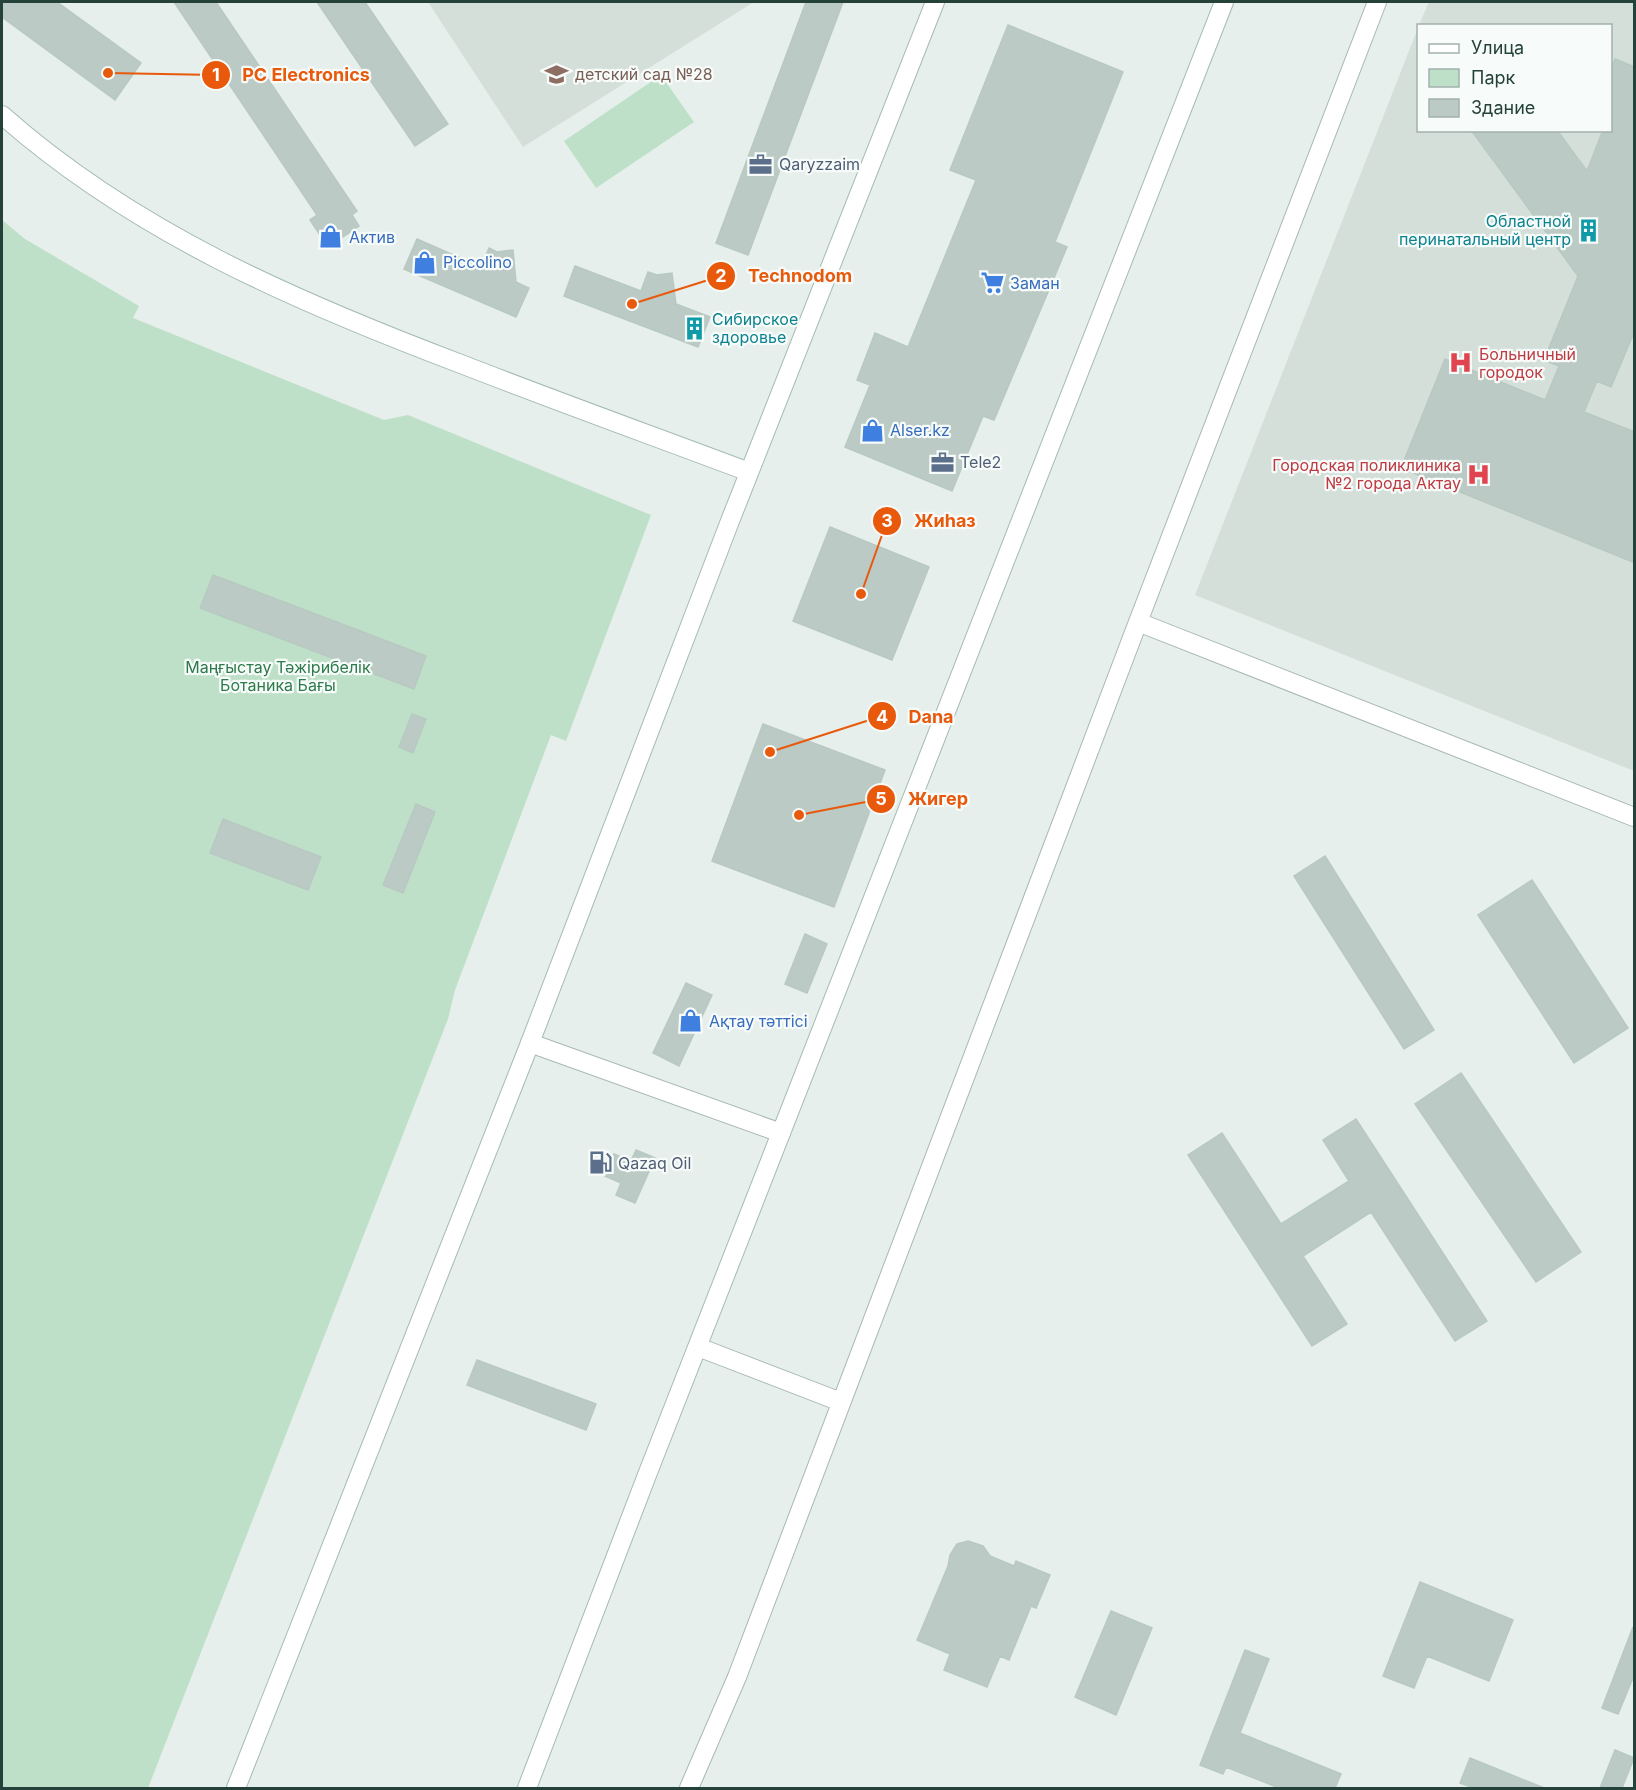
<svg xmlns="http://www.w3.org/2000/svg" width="1636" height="1790" viewBox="0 0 1636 1790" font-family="Inter,sans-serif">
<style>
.built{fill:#d4dfda}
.green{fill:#bfe0c8}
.building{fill:#bbcac4;stroke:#b8c9c2;stroke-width:1.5}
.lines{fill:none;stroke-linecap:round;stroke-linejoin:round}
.minor-casing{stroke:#a8b8b2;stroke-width:20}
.tertiary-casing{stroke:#a8b8b2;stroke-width:20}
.secondary-casing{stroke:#a4bbb3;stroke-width:20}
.minor{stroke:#fff;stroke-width:18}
.tertiary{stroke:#fff;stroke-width:18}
.secondary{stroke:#fff;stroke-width:18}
.labels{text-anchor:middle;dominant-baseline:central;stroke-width:4.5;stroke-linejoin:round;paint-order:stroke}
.education-label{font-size:16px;fill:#785e54;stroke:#f7fbf9;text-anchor:start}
.service-label{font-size:16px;fill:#4e5e75;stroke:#f7fbf9;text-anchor:start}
.culture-label{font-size:16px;fill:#0d838f;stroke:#f7fbf9;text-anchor:end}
.shop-label{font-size:16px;fill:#366cbe;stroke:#f7fbf9;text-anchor:start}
.health-label{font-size:16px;fill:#be3a42;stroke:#f7fbf9;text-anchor:start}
.park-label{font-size:16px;fill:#2d7a4b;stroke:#f7fbf9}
.leader{fill:none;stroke:#e8590c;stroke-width:2}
.callout-dot{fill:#e8590c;stroke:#f7fbf9;stroke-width:2}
.mark-label{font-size:18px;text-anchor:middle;font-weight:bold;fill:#fff}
.callout-label{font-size:18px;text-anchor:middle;font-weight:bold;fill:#e8590c;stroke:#f7fbf9;stroke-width:4.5;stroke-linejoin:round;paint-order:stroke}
</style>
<rect width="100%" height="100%" fill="#e6efeb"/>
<!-- built -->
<path class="built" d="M428 2H754L523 147Z
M1429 2H1634V771L1195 595 1418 28V130H1610V26L1419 25Z"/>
<!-- green -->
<path class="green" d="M661 75 694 122 596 188 564 141Z
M2 220 25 239 139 306 133 318 384 420 408 415 651 515 566 741 551 735 455 990 448 1019 148 1788H2Z"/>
<!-- building -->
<path class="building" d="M2 2H57L141 63 115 100 2 17Z
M174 2H216L357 211 352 215 359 226 328 247 310 220 317 215Z
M317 2H365L448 124 415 146Z
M806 2H843L748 255 716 243Z
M1008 25 1123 72 1055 242 1067 247 994 420 983 416 952 491 845 447 870 385 857 380 875 333 908 347 976 180 950 170Z
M1615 59 1635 67V330L1611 387 1597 381 1584 412 1635 432V563L1401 468 1445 359 1545 400 1559 366 1544 360 1578 276 1471 130H1557L1587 171 1603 130H1611V71Z
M417 239 481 267 489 248 497 252 513 250 516 282 529 288 516 317 404 269Z
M575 266 641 291 648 272 657 275 672 273 676 304 710 317 698 347 564 296Z
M830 527 929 567 892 660 793 621Z
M213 575 426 656 414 689 200 608Z
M412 714 426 719 413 753 399 747Z
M763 724 885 770 834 907 712 861Z
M416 804 435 812 403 893 383 885Z
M223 819 321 857 308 890 210 853Z
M1325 856 1434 1030 1404 1049 1294 876Z
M1532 880 1628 1028 1574 1063 1478 915Z
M805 934 827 944 807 993 785 984Z
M686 983 712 995 679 1066 653 1053Z
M1461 1073 1581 1252 1536 1282 1415 1104Z
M1356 1119 1487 1321 1455 1341 1371 1212 1303 1256 1347 1324 1312 1346 1188 1155 1222 1133 1281 1224 1349 1181 1323 1140Z
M636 1150 655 1158 635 1203 616 1195 621 1183 605 1176 614 1154 631 1161Z
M477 1360 596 1404 586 1430 467 1385Z
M968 1541 983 1546 990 1556 1014 1566 1016 1561 1050 1575 1036 1608 1031 1606 1009 1660 1000 1656 987 1687 944 1670 950 1654 917 1640 948 1566 950 1555 957 1544Z
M1420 1582 1513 1620 1489 1681 1427 1656 1414 1688 1383 1676Z
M1111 1611 1152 1628 1116 1715 1075 1697Z
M1633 1627 1635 1673 1618 1714 1602 1708Z
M1245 1650 1269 1659 1240 1733 1341 1774 1335 1788H1279L1226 1767 1223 1774 1200 1765Z
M1615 1750 1634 1758 1622 1788H1600Z
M1470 1758 1544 1788H1474L1460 1783Z"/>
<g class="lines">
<defs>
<path id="minor" d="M530 1043 781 1133
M698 1347 841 1402"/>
<path id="tertiary" d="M1138 622 1634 817
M689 1788 737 1677 1138 622 1377 2"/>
<path id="secondary" d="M2 115C134 232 297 302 461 364 556 401 653 436 749 472
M236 1788 530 1043 730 521 935 2
M527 1788 647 1475 1224 2"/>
</defs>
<!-- minor casing -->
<use href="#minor" class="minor-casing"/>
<!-- tertiary casing -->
<use href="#tertiary" class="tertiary-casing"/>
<!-- secondary casing -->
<use href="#secondary" class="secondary-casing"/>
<!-- minor -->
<use href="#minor" class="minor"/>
<!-- tertiary -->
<use href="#tertiary" class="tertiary"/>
<!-- secondary -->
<use href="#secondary" class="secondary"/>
</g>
<!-- icons -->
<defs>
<symbol id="school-bare" viewBox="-9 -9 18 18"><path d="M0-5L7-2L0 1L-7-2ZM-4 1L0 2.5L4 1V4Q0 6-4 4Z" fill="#8d6e63" stroke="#f7fbf9" stroke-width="2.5" paint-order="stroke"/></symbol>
<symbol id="office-bare" viewBox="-9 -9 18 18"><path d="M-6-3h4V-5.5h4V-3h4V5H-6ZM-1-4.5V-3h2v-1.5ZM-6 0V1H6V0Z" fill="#5c6f8a" stroke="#f7fbf9" stroke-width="2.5" paint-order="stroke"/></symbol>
<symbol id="building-bare" viewBox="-9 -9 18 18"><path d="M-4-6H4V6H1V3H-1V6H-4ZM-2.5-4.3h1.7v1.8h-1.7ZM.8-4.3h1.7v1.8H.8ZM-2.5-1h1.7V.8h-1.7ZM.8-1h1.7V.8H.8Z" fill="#0f9aa8" stroke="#f7fbf9" stroke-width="2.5" paint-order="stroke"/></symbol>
<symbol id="shop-bare" viewBox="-9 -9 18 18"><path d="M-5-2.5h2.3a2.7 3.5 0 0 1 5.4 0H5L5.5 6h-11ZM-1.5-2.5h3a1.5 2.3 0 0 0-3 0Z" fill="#3f7fe0" stroke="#f7fbf9" stroke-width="2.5" paint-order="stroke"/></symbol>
<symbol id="supermarket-bare" viewBox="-9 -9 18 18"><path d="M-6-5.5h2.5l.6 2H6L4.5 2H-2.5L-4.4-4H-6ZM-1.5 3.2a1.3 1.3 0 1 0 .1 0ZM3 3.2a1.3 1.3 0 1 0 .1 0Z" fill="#3f7fe0" stroke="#f7fbf9" stroke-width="2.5" paint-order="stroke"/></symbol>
<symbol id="hospital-bare" viewBox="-9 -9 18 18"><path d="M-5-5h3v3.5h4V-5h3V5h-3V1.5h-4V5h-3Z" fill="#e0444e" stroke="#f7fbf9" stroke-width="2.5" paint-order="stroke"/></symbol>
<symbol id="fuel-bare" viewBox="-9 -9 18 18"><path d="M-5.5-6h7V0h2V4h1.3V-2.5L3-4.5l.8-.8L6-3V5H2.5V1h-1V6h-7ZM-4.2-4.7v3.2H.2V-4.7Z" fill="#5c6f8a" stroke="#f7fbf9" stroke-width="2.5" paint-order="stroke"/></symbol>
</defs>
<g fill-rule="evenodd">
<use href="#school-bare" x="540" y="58" width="33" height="33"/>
<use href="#office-bare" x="744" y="148" width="33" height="33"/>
<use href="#building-bare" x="1572" y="214" width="33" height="33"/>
<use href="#shop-bare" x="314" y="220" width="33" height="33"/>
<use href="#shop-bare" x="408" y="246" width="33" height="33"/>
<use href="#supermarket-bare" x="976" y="266" width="33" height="33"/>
<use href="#building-bare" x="678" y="312" width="33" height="33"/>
<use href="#hospital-bare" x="1444" y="346" width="33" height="33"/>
<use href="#shop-bare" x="856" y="414" width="33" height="33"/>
<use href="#office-bare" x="926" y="446" width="33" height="33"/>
<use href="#hospital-bare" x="1462" y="458" width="33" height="33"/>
<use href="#shop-bare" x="674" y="1004" width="33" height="33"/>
<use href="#fuel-bare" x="584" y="1146" width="33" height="33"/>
</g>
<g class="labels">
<!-- education labels -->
<g class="education-label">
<text x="575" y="74">детский сад №28</text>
</g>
<!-- service labels -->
<g class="service-label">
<text x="779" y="164">Qaryzzaim</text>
<text x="960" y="462">Tele2</text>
<text x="618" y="1163">Qazaq Oil</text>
</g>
<!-- culture labels -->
<g class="culture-label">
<text x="1571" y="221">Областной<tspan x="1571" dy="18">перинатальный центр</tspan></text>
<text x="712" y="319" text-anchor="start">Сибирское<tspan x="712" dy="18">здоровье</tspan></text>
</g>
<!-- shop labels -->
<g class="shop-label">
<text x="349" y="237">Актив</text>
<text x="443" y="262">Piccolino</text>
<text x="1010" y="283">Заман</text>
<text x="890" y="430">Alser.kz</text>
<text x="709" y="1021">Ақтау тәттісі</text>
</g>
<!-- health labels -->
<g class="health-label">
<text x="1479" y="354">Больничный<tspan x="1479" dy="18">городок</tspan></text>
<text x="1461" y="465" text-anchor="end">Городская поликлиника<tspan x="1461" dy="18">№2 города Актау</tspan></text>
</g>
<!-- park labels -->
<g class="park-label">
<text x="278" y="667">Маңғыстау Тәжірибелік<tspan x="278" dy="18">Ботаника Бағы</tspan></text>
</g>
</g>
<!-- callouts -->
<path class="leader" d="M108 73L216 75M632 304L721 276M861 594L887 521M770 752L882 716M799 815L881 799"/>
<g class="callout-dot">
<circle cx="108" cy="73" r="6"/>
<circle cx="632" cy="304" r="6"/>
<circle cx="861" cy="594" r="6"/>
<circle cx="770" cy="752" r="6"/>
<circle cx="799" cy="815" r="6"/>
<circle cx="216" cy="75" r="15"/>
<circle cx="721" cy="276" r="15"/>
<circle cx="887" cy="521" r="15"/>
<circle cx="882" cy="716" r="15"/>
<circle cx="881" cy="799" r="15"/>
</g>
<g class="mark-label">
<text x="216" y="81">1</text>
<text x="721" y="282">2</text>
<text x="887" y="527">3</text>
<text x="882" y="723">4</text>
<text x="881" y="805">5</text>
</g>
<g class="callout-label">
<text x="306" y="81">PC Electronics</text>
<text x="800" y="282">Technodom</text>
<text x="945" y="527">Жиhаз</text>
<text x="931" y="723">Dana</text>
<text x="938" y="805">Жигер</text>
</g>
<!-- border -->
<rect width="1636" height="1790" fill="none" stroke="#24423a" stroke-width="6"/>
<!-- legend -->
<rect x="1417" y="24" width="195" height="108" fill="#f7fbf9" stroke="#a3b1ad" stroke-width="1.5"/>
<rect x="1429" y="44" width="30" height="9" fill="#ffffff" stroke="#a3b1ad" stroke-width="1.5"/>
<text x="1471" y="54" font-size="18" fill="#24423a">Улица</text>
<rect x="1429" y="69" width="30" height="18" fill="#bfe0c8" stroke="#a3b1ad" stroke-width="1.5"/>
<text x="1471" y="84" font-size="18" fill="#24423a">Парк</text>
<rect x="1429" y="99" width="30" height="18" fill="#bbcac4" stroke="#a3b1ad" stroke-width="1.5"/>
<text x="1471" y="114" font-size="18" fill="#24423a">Здание</text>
</svg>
